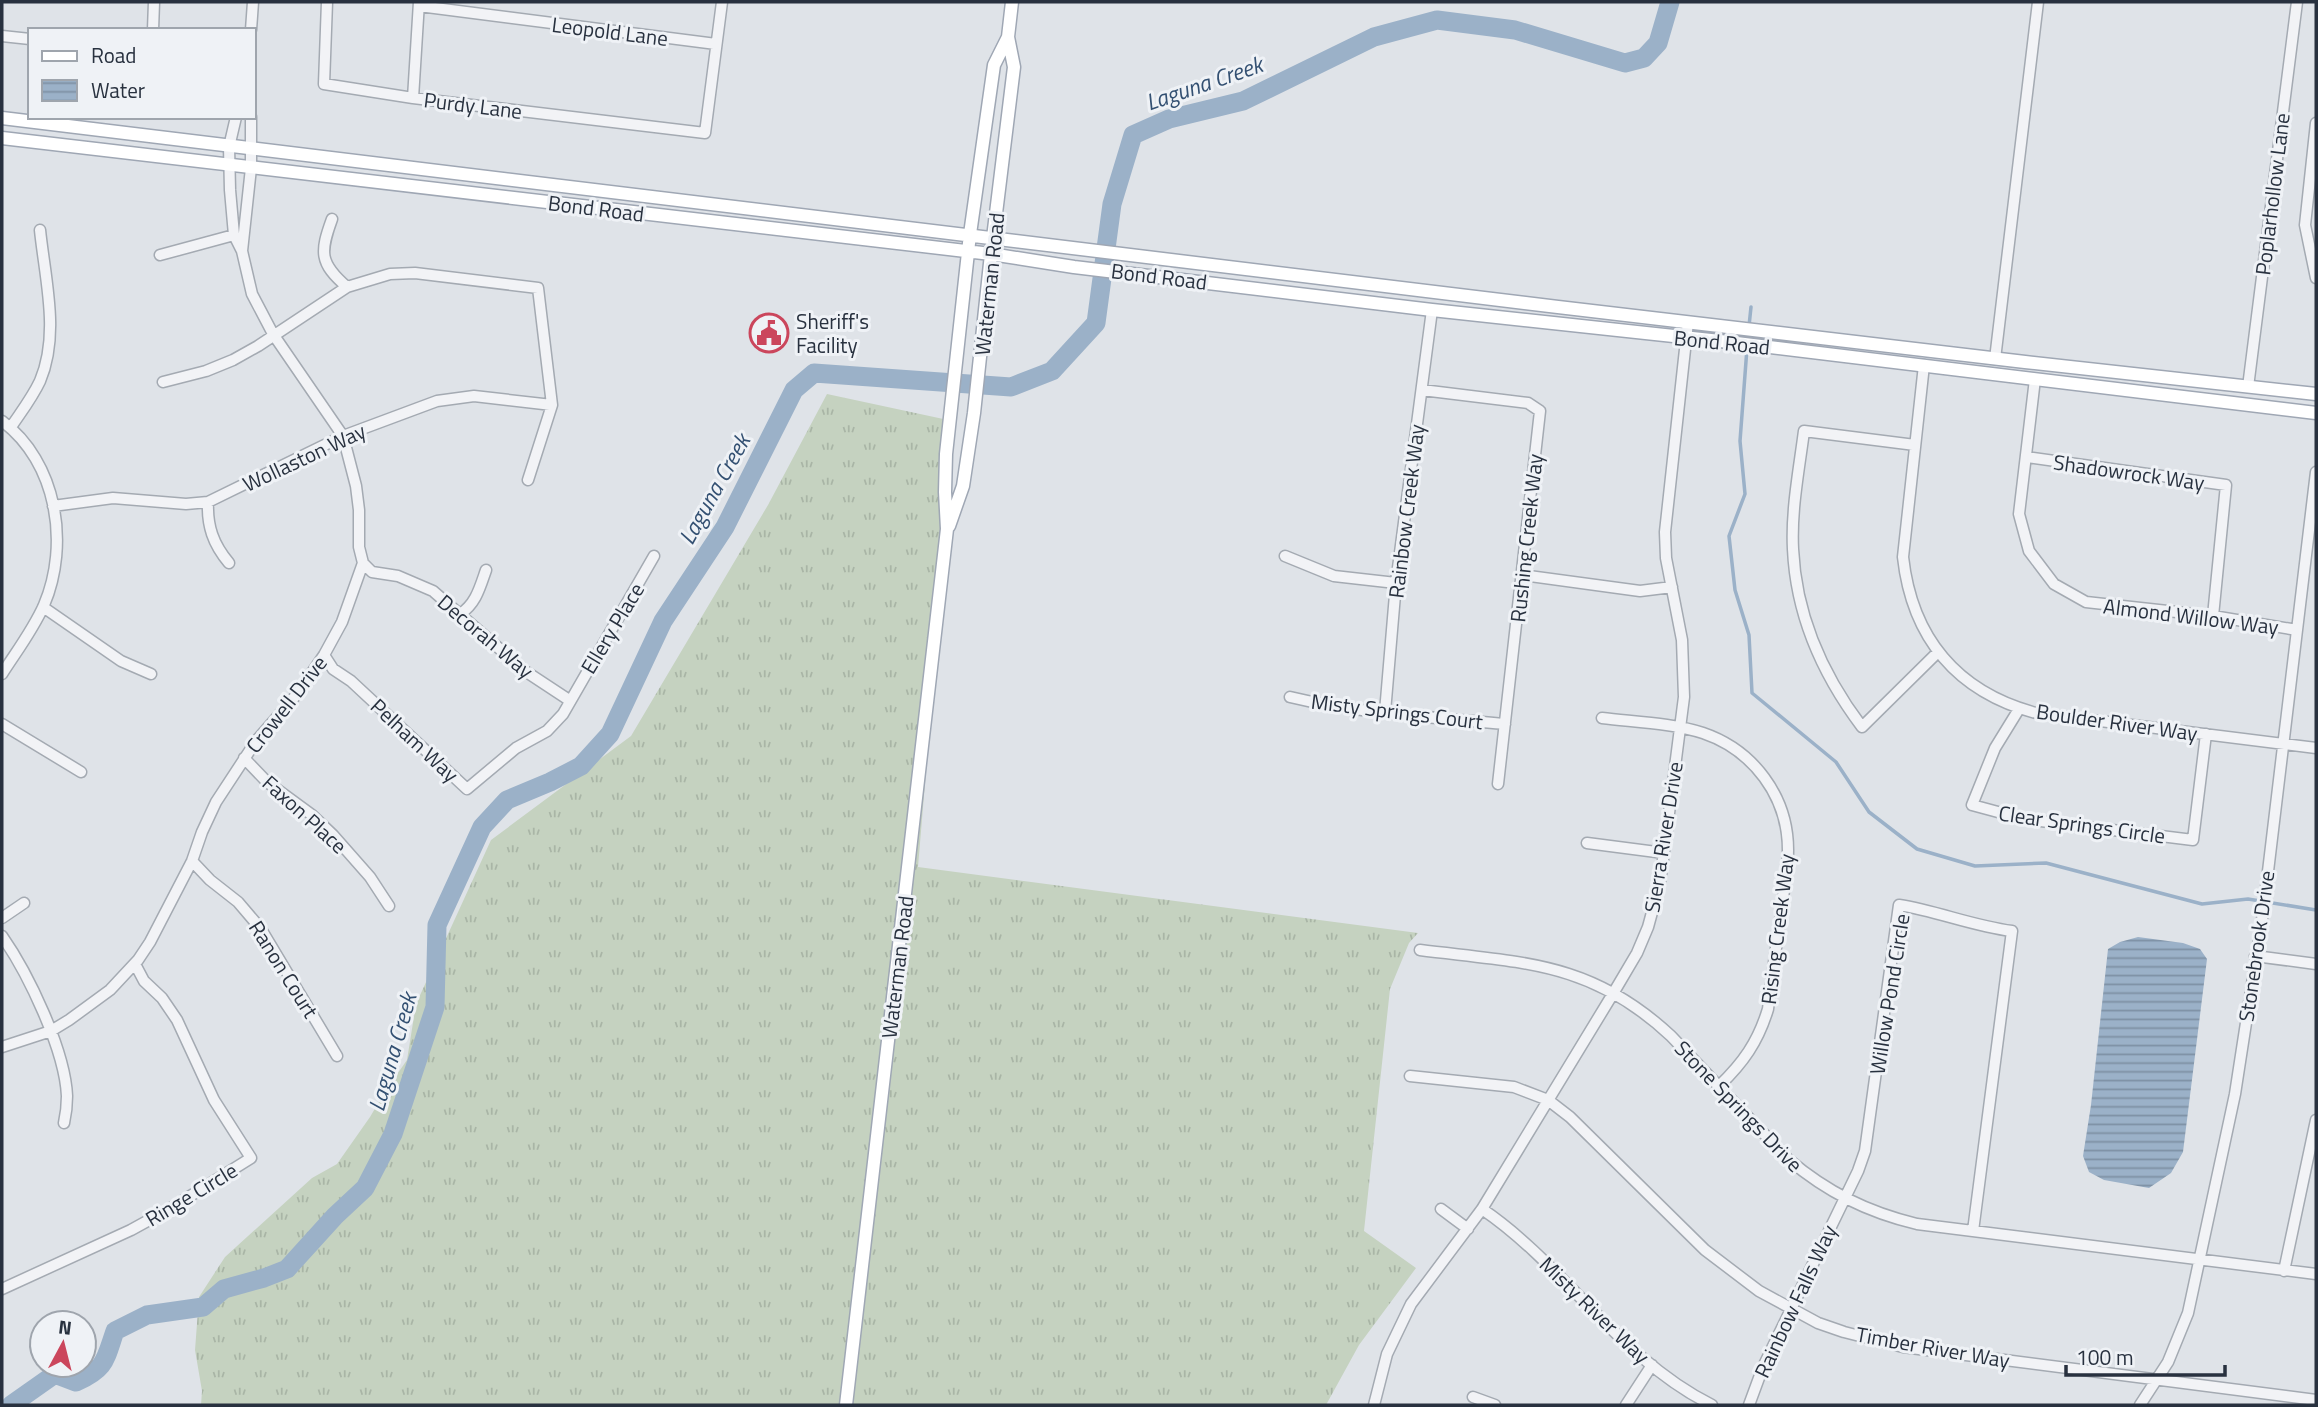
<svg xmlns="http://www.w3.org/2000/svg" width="2318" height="1407" viewBox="0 0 2318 1407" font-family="'Titillium Web',sans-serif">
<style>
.grass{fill:url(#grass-tufts)}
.water{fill:url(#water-rules)}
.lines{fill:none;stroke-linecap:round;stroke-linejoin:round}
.stream{stroke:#9bb1c8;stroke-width:3.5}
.river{stroke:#9bb1c8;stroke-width:19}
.minor-casing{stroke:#a4aab2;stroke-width:13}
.major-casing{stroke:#9fa7b4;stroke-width:15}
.minor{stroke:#f2f3f6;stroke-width:10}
.major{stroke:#fff;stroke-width:12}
.labels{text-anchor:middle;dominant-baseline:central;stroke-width:6;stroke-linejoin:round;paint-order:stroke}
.street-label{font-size:21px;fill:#28313f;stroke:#eff2f6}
.poi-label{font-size:21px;fill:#28313f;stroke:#eff2f6;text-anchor:start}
.water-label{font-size:23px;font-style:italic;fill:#335072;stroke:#eff2f6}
</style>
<defs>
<pattern id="grass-tufts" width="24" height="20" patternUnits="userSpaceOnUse" patternTransform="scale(1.75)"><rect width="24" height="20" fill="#c5d2c0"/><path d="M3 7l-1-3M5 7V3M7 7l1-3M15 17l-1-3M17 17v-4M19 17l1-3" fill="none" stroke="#a9b5a6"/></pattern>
<pattern id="water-rules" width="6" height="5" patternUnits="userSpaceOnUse" patternTransform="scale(1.75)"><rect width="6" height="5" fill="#9bb1c8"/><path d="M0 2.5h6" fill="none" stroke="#7e91a4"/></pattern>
</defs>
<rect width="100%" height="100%" fill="#dfe3e8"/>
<!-- grass -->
<path class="grass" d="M827 394 948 420 943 568 918 867 1418 933 1409 943 1390 989 1364 1231 1416 1268 1359 1345 1326 1405H201L202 1391 195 1350 199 1297 225 1257 312 1178 337 1164 370 1117 386 1090 407 1060 416 1004 491 840 631 736 768 505Z"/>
<!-- water -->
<path class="water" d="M2138 937 2183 943 2200 949 2207 959 2183 1152 2171 1173 2149 1188 2104 1180 2089 1172 2083 1156 2091 1105 2108 949 2120 942Z"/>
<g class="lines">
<!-- stream -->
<path class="stream" d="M1749 326 1751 307
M1747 348 1740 441 1745 494 1729 536 1735 590 1749 635 1752 693 1836 762 1869 812 1917 849 1975 866 2046 863 2202 904 2248 899 2316 910"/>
<!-- river -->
<path class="river" d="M11 1405 55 1374 76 1382C106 1369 105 1360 115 1331L147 1315 203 1307 224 1289 264 1278 287 1269 335 1216 365 1188 393 1134 435 1007 437 925 482 827 507 800 550 782 581 766 610 734 663 621 725 527 794 390 814 373 1011 387 1052 371 1096 323 1112 204 1133 135 1169 119 1243 101 1374 37 1437 20 1515 30 1625 63 1644 58 1658 43 1670 2"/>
<defs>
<path id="minor" d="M327 2 324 84 413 98 705 133 722 2
M419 6 716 44
M153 30 154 2
M251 30 253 2
M2 36 30 39
M413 98 419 2
M2316 123 2305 225 2316 278
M332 219C320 252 319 263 347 287
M242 251 251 168V117
M160 255 234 235
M1995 359 2038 2
M1924 365 1903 557C1912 638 1957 692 2036 713L2316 748
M2035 379 2019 514 2029 551 2054 584 2086 602 2213 616 2297 630
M163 382 206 371 233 360 258 346 347 287 390 274 415 273 538 288 552 405 528 480
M2248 387 2297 2
M1422 390 1528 403 1540 411 1498 784
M2 421C57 462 70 544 44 605 33 630 16 652 2 674
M11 427C21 412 32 398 40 381 60 334 45 279 40 230
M1915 445 1804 431C1799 470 1791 510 1793 549 1796 616 1822 674 1862 727L1938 652
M2027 457 2226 485 2213 616
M208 502C207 526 213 544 229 563
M53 506 113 498 186 504 208 502 343 436 437 401 474 396 552 405
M1285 556 1334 576 1396 583
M363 563 372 572 398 576 433 591 525 671 569 700
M1522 575 1640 591 1672 587
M43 607 121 661 151 674
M460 614C476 604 480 587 486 570
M324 655 333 669 351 681 467 789 516 748 547 731 563 714 654 556
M1290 697C1360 714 1433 717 1505 724
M2019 709 1995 748 1972 805 2024 819 2193 840 2206 734
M1385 712 1396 583 1432 310
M1602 718C1635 722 1672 723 1703 733 1753 750 1788 796 1788 850 1788 871 1783 893 1781 914 1776 946 1772 977 1768 1009 1758 1042 1743 1063 1719 1086
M2 724 81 772
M244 758 267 782 312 815 333 835 370 877 389 906
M1587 843 1664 853
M192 861 210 880 238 902 261 929 337 1056
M2 918 24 903
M2 936C28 973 65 1050 67 1096 67 1105 66 1114 64 1123
M1420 950C1523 963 1591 961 1671 1036L1788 1159C1827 1192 1867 1212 1917 1224L2316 1274
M2255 956 2316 964
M2 1047 51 1031 69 1020 110 990 138 960 150 942 192 861 202 832 216 802 256 741 298 693 324 655 342 622 363 563 359 547V510L356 486 343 436 273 334 252 294 242 251 234 235 230 190 229 147 236 117
M1410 1076 1514 1087 1548 1100 1570 1117 1705 1250 1759 1291 1818 1323 1844 1332 1903 1347 2316 1400
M1441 1209 1468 1229
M1482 1209C1565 1265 1620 1360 1712 1405
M2284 1271 2316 1120
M2 1289 131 1230 171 1208 251 1158 214 1100 177 1020 162 998 144 981 135 964
M1473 1397 1495 1405
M1374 1405 1387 1354 1411 1304 1482 1209 1614 992 1637 953 1648 927 1660 883 1684 697 1682 640 1666 558 1665 532 1688 322
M1626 1405 1652 1365
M1749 1405 1763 1367 1858 1171 1865 1151 1899 905C1937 911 1973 926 2012 931L1973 1231
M2140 1405 2168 1362 2188 1313 2235 1094 2263 913 2316 472"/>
<path id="major" d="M2 118 1558 307 2025 362 2316 394
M2 138 991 254 1074 267 1432 310 1720 341 2316 413
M949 526 963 486 974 413 991 254 1014 67 1008 37 1012 2
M846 1405 947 529 945 492 946 454 970 234 994 65 1008 37"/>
</defs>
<!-- minor casing -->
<use href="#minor" class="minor-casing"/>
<!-- major casing -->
<use href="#major" class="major-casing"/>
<!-- minor -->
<use href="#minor" class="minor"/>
<!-- major -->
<use href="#major" class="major"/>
</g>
<!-- icons -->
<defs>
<symbol id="civic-ring" viewBox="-11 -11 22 22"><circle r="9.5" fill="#eff2f6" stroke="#cb465c" stroke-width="1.5"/><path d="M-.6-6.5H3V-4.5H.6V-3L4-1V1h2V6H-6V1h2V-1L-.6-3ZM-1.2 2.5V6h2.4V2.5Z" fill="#cb465c"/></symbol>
</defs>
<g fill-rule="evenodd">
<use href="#civic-ring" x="747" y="311" width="44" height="44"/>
</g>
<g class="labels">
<!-- street labels -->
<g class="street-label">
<text transform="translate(610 31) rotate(7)">Leopold Lane</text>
<text transform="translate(473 105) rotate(7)">Purdy Lane</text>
<text transform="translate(2272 194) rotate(-83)">Poplarhollow Lane</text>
<text transform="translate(596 208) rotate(7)">Bond Road</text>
<text transform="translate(1159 276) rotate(7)">Bond Road</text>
<text transform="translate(989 284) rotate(-84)">Waterman Road</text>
<text transform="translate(1722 342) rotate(6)">Bond Road</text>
<text transform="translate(304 457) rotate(-25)">Wollaston Way</text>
<text transform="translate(2129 472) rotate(8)">Shadowrock Way</text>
<text transform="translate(1406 511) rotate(-83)">Rainbow Creek Way</text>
<text transform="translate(1526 538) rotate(-84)">Rushing Creek Way</text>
<text transform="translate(2191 616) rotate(7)">Almond Willow Way</text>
<text transform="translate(612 628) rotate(-59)">Ellery Place</text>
<text transform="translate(486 636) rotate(40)">Decorah Way</text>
<text transform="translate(286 704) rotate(-52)">Crowell Drive</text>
<text transform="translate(1397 711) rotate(7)">Misty Springs Court</text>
<text transform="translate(2117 722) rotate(8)">Boulder River Way</text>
<text transform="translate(415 740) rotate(43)">Pelham Way</text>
<text transform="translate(305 814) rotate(42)">Faxon Place</text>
<text transform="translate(2082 824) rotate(8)">Clear Springs Circle</text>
<text transform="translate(1663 837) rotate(-81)">Sierra River Drive</text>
<text transform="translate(1777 929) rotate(-83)">Rising Creek Way</text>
<text transform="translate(2256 946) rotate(-82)">Stonebrook Drive</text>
<text transform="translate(897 967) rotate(-83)">Waterman Road</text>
<text transform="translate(284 969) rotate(58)">Ranon Court</text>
<text transform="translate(1889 994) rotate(-81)">Willow Pond Circle</text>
<text transform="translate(1739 1106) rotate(46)">Stone Springs Drive</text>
<text transform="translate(191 1194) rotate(-31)">Ringe Circle</text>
<text transform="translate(1795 1301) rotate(-65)">Rainbow Falls Way</text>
<text transform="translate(1595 1310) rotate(44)">Misty River Way</text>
<text transform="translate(1933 1347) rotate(10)">Timber River Way</text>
</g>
<!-- poi labels -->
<g class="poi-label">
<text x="796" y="321">Sheriff's<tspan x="796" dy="24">Facility</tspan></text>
</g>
<!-- water labels -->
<g class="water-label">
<text transform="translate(1204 83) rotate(-19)">Laguna Creek</text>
<text transform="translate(714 489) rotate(-61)">Laguna Creek</text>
<text transform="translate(392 1052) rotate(-74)">Laguna Creek</text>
</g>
</g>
<!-- border -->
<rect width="2318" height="1407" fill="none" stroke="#28313f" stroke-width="7"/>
<!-- legend -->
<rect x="28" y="28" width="228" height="91" fill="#eff2f6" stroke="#9fa5ad" stroke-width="2"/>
<rect x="42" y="51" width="35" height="10" fill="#ffffff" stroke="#9fa5ad" stroke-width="2"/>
<text x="91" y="63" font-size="21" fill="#28313f">Road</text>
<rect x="42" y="80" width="35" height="21" fill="url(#water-rules)" stroke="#9fa5ad" stroke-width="2"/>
<text x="91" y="98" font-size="21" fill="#28313f">Water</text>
<!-- north arrow -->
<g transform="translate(63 1344) rotate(7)"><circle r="33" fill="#eff2f6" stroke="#9fa5ad" stroke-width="2"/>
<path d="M0-5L12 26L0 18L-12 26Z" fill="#cb465c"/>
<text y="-10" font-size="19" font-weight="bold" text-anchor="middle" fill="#28313f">N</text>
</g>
<!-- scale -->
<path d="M2066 1365v10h159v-10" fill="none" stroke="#28313f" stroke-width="3.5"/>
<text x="2076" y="1365" font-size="21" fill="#28313f" stroke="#eff2f6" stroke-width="5" paint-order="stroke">100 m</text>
</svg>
